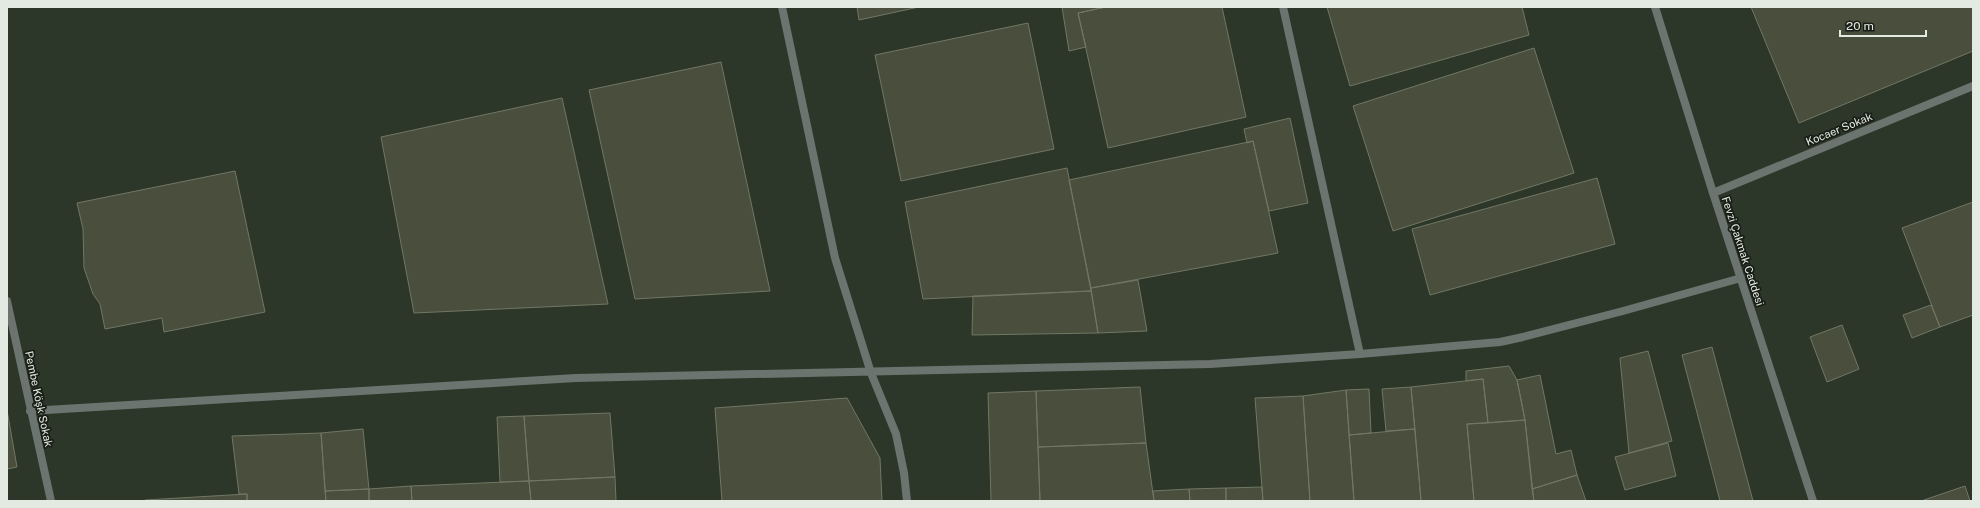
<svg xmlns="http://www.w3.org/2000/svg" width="1980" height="508" viewBox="0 0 1980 508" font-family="'Public Sans',sans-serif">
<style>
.building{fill:#4a4f3d;stroke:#717764}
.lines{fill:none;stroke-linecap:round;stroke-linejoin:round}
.minor{stroke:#6c746f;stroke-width:8}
.tertiary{stroke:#6c746f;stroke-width:8}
.labels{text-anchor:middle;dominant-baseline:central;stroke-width:3.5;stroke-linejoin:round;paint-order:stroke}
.street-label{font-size:11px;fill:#e2eae1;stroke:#181d16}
</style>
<rect width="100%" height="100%" fill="#2c3729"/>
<!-- building -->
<path class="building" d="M857 7H919L859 20Z
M1062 7H1106L1078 13 1086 47 1069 51Z
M1106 7H1222L1246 117 1108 148 1078 13Z
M1327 7H1522L1529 35 1350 86Z
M1751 7H1973V51L1799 123Z
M1028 23 1054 149 901 181 875 55Z
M1534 48 1574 173 1393 231 1353 106Z
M721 62 770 291 635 299 589 90Z
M562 98 608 304 414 313 381 137Z
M1290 118 1308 203 1269 211 1253 141 1247 143 1244 129Z
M1253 141 1278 253 1091 288 1069 180Z
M1067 168 1091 291 923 299 905 202Z
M235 171 265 312 164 332 162 318 105 329 100 304 93 294 84 268 83 229 77 203Z
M1597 178 1615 244 1430 295 1412 229Z
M1973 202V315L1940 327 1902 228Z
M1138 280 1147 331 1098 333 1091 288Z
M1091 291 1098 333 972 335 973 296Z
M1931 305 1940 327 1912 338 1903 315Z
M1842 325 1859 369 1827 382 1810 337Z
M1712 347 1753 501H1720L1682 355Z
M1648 351 1672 441 1629 453 1620 358Z
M1509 366 1517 380 1525 420 1488 423 1483 379 1466 381V371Z
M1540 375 1556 454 1571 450 1577 475 1532 489 1525 420 1517 380Z
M1483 379 1488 423 1467 424 1474 501H1421L1411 387Z
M1140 387 1146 443 1038 447 1036 391Z
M1411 387 1415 429 1386 431 1382 389Z
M1369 389 1371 433 1349 435 1346 390Z
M1346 390 1354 501H1310L1303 396Z
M1036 391 1040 501H991L988 393Z
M1303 396 1310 501H1263L1255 398Z
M847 398 880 458 882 501H722L715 408Z
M7 410 17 467 7 469Z
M610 413 615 477 529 481 524 416Z
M524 416 529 481 500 482 497 417Z
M1525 420 1534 501H1474L1467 424Z
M363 429 369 489 325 491 321 433Z
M1415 429 1421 501H1354L1349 435Z
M321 433 326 501H247V494H239L232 436Z
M1146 443 1154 501H1040L1038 447Z
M1668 443 1676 476 1625 490 1615 457Z
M1577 475 1586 501H1534L1532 489Z
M615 477 616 501H531L529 481Z
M529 481 531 501H412L411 486Z
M411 486 412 501H369V489Z
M1965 486 1970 501H1921Z
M1262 487 1263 501H1226V488Z
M1226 488V501H1190L1189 489Z
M369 489V501H326L325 491Z
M1189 489 1190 501H1154L1153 491Z
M247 494V501H145V500Z"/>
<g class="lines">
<!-- minor -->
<path class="minor" d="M782 7 835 258 871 373 896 434 904 473 907 501
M1283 7 1360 354
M1713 193 1973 86
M7 301 51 501
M30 411 576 378 1210 364 1360 354 1500 342 1523 337 1623 311 1741 278"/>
<!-- tertiary -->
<path class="tertiary" d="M1655 7 1713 193 1813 501"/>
</g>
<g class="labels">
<!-- street labels -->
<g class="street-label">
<text transform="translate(1839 129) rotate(-22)">Kocaer Sokak</text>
<text transform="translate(1743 251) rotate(72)">Fevzi Çakmak Caddesi</text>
<text transform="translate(39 399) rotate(78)">Pembe Köşk Sokak</text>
</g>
</g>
<!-- border -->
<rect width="1980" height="508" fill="none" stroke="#e2eae1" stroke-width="16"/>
<!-- scale -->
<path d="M1840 30v6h86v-6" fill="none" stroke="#e2eae1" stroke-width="2"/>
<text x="1846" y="30" font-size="12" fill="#e2eae1" stroke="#181d16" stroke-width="3" paint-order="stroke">20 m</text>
</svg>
